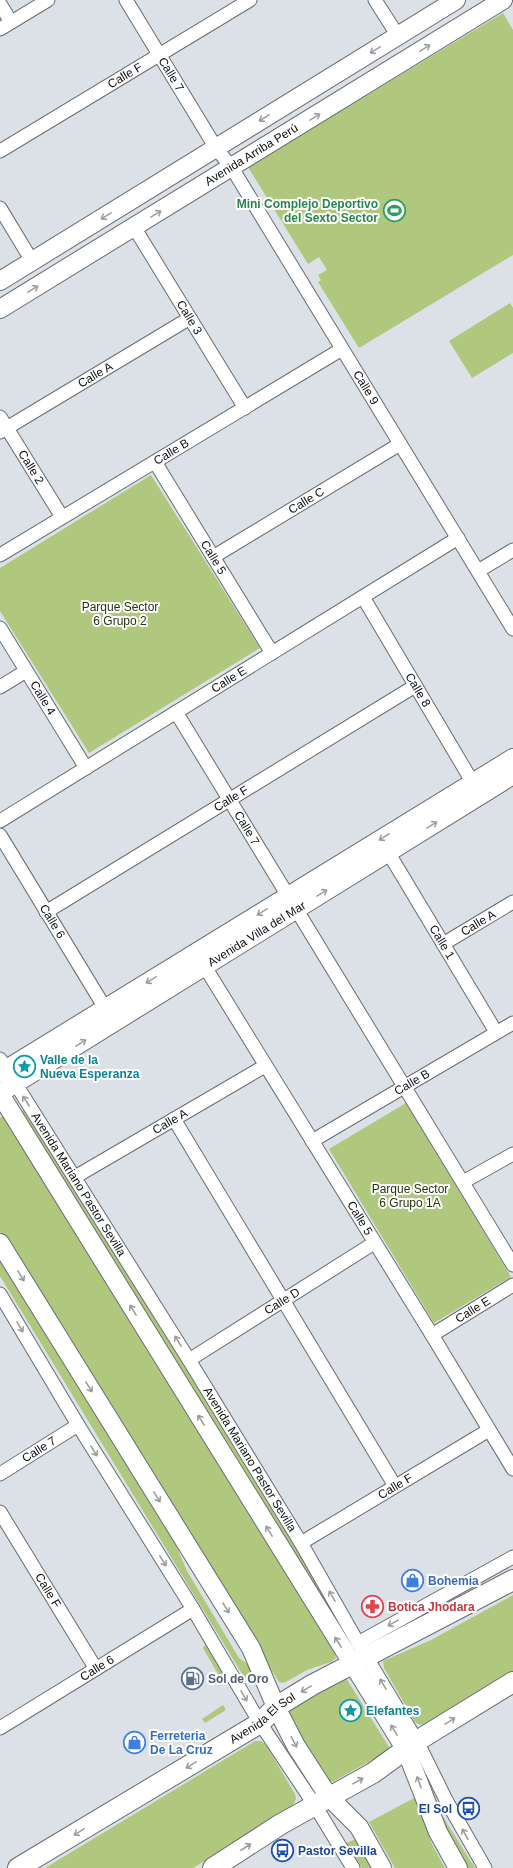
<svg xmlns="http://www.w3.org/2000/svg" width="513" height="1868" viewBox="0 0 513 1868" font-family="Arial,sans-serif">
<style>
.green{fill:#afc87e}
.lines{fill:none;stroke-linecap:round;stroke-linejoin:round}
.street-casing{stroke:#686d72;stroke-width:15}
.secondary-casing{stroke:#686d72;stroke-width:20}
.primary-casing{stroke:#686d72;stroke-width:22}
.street{stroke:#fff;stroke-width:13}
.secondary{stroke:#fff;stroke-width:18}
.primary{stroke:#fff;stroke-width:20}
.oneway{stroke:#9d9e9f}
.labels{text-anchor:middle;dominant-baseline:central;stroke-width:4;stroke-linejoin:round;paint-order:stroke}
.street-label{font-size:12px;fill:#0b0d0f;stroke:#fff}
.leisure-label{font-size:12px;font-weight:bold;fill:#27864d;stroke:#fff;text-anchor:end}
.park-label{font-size:12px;fill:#28340d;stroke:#fff}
.culture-label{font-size:12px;font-weight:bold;fill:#0d838f;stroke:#fff;text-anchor:start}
.shop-label{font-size:12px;font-weight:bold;fill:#366cbe;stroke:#fff;text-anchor:start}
.health-label{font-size:12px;font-weight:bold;fill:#be3a42;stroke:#fff;text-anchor:start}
.service-label{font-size:12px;font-weight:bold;fill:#4e5e75;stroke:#fff;text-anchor:start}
.transit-label{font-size:12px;font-weight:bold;fill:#164399;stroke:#fff;text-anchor:end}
</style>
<rect width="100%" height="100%" fill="#dbe1e7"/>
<!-- green -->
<path class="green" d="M503 13 513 30V255L359 348 318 282 321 280 318 275 327 270 319 257 308 264 248 167Z
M510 303 513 308V353L472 378 449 341Z
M151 475 260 648 89 753 0 611V568Z
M406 1103 511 1277 434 1323 329 1149Z
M27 1108 346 1628 339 1631 85 1213 21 1111Z
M5 1115 335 1653 336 1658 331 1662 307 1670 284 1683 279 1682 0 1232V1118Z
M0 1256 175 1543 187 1571 239 1658 250 1666 256 1677 247 1682 0 1276Z
M513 1595V1671L429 1722C423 1725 421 1726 415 1722L384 1668 383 1661 431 1640Z
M206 1643 229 1683 222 1681 203 1648Z
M346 1678 389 1747 385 1753 334 1781 329 1782 285 1712 286 1710Z
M223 1705 226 1710 205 1723 202 1719Z
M255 1741H261L266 1745 295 1794 296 1799 292 1807 193 1868H45Z
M430 1796 475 1868H466L439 1824Z
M416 1797 432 1844 445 1868H395L369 1822Z
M358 1838 376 1868H362L346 1843Z"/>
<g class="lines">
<defs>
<g id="street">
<path id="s1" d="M126 0 216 148 232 168 513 629"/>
<path d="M375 0 398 36"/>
<path d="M0 4 11 22"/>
<path d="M0 29 48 0"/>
<path id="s2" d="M0 151 250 0"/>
<path d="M0 208 32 261"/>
<path id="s3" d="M134 227 245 408"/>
<path id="s4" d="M0 417 62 517"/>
<path id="s5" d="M0 432 190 318"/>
<path id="s6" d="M155 462 272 653"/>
<path id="s7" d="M0 555 342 349"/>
<path id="s8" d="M213 557 400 444"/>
<path d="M478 571 513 550"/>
<path id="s9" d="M363 597 473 783"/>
<path id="s10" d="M0 628 86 768"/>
<path d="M0 687 26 671"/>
<path id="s11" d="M176 712 513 1265"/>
<path id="s12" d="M0 821 458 538"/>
<path id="s13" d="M0 835 105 1008"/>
<path id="s14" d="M388 852 496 1032"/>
<path id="s15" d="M46 912 415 686"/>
<path id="s16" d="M443 944 513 902"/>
<path id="s17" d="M205 967 432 1335 513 1469"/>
<path id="s18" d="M0 1059 189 1360 301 1543 358 1643 417 1741 446 1800 485 1868"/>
<path d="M174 1119 395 1486"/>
<path id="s19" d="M312 1141 513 1023"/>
<path id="s20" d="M75 1177 265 1066"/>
<path d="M463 1182 513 1154"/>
<path d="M0 1294 78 1425 193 1609 260 1723 314 1804 353 1868"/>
<path id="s21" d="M432 1335 513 1285"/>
<path id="s22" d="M189 1360 374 1243"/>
<path id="s23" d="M0 1474 78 1425"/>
<path id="s24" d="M0 1512 96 1669"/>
<path id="s25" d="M301 1543 489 1430"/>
<path d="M358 1643 513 1557"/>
<path id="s26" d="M0 1728 193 1609"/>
</g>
<g id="secondary">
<path d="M0 281 456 0"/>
<path id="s27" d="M0 309 503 0"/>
<path d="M0 1073 513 758"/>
<path id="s28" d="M0 1093 513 775"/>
<path d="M0 1094 406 1750 438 1832 458 1868"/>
<path d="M0 1243 251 1648 276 1707 296 1746 329 1797 359 1827 382 1868"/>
</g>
<g id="primary">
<path id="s29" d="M18 1868 260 1723 276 1707 312 1685 513 1580"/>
<path d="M213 1868 281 1824 373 1773 417 1741 513 1682"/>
</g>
</defs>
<!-- street casing -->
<use href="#street" class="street-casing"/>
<!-- secondary casing -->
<use href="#secondary" class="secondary-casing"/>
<!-- primary casing -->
<use href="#primary" class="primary-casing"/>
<!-- street -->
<use href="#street" class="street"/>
<!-- secondary -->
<use href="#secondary" class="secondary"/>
<!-- primary -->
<use href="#primary" class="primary"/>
</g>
<!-- one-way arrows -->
<defs><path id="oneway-shaft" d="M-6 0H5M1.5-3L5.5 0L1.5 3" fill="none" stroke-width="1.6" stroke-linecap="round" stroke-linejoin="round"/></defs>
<g class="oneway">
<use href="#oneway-shaft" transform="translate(425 48) rotate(-32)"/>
<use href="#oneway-shaft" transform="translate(375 50) rotate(148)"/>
<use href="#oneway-shaft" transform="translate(315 117) rotate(-32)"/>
<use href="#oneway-shaft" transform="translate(264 118) rotate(148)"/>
<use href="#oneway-shaft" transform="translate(156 214) rotate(-31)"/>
<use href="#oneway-shaft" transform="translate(106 216) rotate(148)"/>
<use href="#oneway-shaft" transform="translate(33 289) rotate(-31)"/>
<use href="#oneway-shaft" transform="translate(432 825) rotate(-32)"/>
<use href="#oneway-shaft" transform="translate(384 837) rotate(148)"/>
<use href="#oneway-shaft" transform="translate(322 893) rotate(-32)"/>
<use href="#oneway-shaft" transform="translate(262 912) rotate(148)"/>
<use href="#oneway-shaft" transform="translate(151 980) rotate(149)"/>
<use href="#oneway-shaft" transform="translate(81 1043) rotate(-32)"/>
<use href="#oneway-shaft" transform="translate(26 1101) rotate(-123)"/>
<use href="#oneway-shaft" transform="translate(21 1276) rotate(58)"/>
<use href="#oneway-shaft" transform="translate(133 1310) rotate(-122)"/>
<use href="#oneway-shaft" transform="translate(20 1327) rotate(59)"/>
<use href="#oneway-shaft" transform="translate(178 1341) rotate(-122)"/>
<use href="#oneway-shaft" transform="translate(89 1387) rotate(58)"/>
<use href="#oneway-shaft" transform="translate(201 1420) rotate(-122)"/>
<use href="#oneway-shaft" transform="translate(94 1451) rotate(58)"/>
<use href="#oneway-shaft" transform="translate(157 1497) rotate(58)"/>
<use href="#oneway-shaft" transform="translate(269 1531) rotate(-122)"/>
<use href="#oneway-shaft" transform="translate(163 1561) rotate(58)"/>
<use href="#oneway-shaft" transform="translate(332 1596) rotate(-120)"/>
<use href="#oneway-shaft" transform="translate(226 1608) rotate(58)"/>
<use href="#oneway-shaft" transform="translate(393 1623) rotate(151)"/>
<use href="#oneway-shaft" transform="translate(338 1642) rotate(-123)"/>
<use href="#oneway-shaft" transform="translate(383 1684) rotate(-121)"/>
<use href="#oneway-shaft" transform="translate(306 1689) rotate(149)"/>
<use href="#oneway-shaft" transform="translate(244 1696) rotate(60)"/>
<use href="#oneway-shaft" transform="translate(450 1721) rotate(-32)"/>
<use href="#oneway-shaft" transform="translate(394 1730) rotate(-122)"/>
<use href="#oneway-shaft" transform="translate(294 1742) rotate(62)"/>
<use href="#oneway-shaft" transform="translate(191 1765) rotate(149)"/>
<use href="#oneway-shaft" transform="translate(358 1781) rotate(-29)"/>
<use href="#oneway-shaft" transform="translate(419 1782) rotate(-110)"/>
<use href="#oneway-shaft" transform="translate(79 1832) rotate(149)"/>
<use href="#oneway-shaft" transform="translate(465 1834) rotate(-119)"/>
<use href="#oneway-shaft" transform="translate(246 1847) rotate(-33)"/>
</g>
<!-- icons -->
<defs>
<symbol id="stadium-ring" viewBox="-11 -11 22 22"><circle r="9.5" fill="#fff" stroke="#2e9e5b" stroke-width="1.5"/><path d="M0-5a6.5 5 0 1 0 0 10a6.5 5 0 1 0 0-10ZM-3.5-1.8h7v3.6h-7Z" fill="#2e9e5b"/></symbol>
<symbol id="sight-ring" viewBox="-11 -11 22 22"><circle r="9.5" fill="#fff" stroke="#0f9aa8" stroke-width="1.5"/><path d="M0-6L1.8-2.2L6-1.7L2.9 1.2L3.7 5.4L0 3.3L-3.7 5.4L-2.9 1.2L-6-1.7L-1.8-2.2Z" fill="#0f9aa8"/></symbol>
<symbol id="shop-ring" viewBox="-11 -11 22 22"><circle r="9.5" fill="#fff" stroke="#3f7fe0" stroke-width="1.5"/><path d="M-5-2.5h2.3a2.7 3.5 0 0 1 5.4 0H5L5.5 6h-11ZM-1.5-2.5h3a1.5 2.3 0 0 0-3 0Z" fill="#3f7fe0"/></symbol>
<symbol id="pharmacy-ring" viewBox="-11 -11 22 22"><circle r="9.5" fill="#fff" stroke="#e0444e" stroke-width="1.5"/><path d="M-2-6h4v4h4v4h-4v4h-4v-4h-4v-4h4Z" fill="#e0444e"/></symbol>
<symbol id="fuel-ring" viewBox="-11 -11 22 22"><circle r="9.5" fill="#fff" stroke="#5c6f8a" stroke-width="1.5"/><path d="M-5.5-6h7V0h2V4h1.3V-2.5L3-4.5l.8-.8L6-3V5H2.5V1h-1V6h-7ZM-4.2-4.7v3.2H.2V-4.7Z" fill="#5c6f8a"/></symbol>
<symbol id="bus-ring" viewBox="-11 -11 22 22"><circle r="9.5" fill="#fff" stroke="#1a4fb4" stroke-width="1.5"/><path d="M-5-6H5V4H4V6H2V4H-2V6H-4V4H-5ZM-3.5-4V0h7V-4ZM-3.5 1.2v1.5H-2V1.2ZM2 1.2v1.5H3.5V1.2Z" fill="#1a4fb4"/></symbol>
</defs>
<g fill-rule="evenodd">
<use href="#stadium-ring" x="382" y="198" width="25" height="25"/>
<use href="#sight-ring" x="12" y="1054" width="25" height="25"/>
<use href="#shop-ring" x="400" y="1568" width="25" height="25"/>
<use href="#pharmacy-ring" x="360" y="1594" width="25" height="25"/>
<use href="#fuel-ring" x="180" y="1666" width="25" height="25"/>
<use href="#sight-ring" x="338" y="1698" width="25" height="25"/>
<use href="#shop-ring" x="122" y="1730" width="25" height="25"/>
<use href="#bus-ring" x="456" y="1796" width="25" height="25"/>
<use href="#bus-ring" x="270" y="1838" width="25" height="25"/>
</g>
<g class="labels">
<!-- street labels -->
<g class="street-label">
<text stroke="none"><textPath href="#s1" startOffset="87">Calle 7</textPath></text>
<text stroke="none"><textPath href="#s2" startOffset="146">Calle F</textPath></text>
<text stroke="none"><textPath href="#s27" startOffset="295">Avenida Arriba Perú</textPath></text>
<text stroke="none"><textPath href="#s3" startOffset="106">Calle 3</textPath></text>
<text stroke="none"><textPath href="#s5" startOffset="111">Calle A</textPath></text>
<text stroke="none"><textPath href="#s1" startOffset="456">Calle 9</textPath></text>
<text stroke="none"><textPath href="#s7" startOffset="200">Calle B</textPath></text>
<text stroke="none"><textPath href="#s4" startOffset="59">Calle 2</textPath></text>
<text stroke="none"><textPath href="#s8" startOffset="109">Calle C</textPath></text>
<text stroke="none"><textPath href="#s6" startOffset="112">Calle 5</textPath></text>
<text stroke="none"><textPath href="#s12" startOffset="269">Calle E</textPath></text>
<text stroke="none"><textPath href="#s9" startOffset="108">Calle 8</textPath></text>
<text stroke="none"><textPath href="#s10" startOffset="82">Calle 4</textPath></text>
<text stroke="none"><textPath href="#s15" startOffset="217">Calle F</textPath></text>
<text stroke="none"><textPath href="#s11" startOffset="136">Calle 7</textPath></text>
<text stroke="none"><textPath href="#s13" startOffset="101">Calle 6</textPath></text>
<text stroke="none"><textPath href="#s16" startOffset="41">Calle A</textPath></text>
<text stroke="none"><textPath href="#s28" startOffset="302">Avenida Villa del Mar</textPath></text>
<text stroke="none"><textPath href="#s14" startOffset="105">Calle 1</textPath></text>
<text stroke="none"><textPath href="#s19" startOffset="116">Calle B</textPath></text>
<text stroke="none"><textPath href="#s20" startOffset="110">Calle A</textPath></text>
<text stroke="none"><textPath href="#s18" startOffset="148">Avenida Mariano Pastor Sevilla</textPath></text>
<text stroke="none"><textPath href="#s17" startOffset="295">Calle 5</textPath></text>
<text stroke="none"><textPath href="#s22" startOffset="110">Calle D</textPath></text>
<text stroke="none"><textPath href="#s21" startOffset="48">Calle E</textPath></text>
<text stroke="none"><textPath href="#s23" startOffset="46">Calle 7</textPath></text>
<text stroke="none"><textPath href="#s18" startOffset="472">Avenida Mariano Pastor Sevilla</textPath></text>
<text stroke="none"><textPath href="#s25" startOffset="110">Calle F</textPath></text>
<text stroke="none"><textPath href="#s24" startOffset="92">Calle F</textPath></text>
<text stroke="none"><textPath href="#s26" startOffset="114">Calle 6</textPath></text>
<text stroke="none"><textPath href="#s29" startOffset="287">Avenida El Sol</textPath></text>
</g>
<!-- leisure labels -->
<g class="leisure-label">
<text x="378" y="204">Mini Complejo Deportivo<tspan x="378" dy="14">del Sexto Sector</tspan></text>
</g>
<!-- park labels -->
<g class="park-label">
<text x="120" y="607">Parque Sector<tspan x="120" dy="14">6 Grupo 2</tspan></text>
<text x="410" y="1189">Parque Sector<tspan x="410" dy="14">6 Grupo 1A</tspan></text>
</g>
<!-- culture labels -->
<g class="culture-label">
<text x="40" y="1060">Valle de la<tspan x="40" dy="14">Nueva Esperanza</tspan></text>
<text x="366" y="1711">Elefantes</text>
</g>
<!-- shop labels -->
<g class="shop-label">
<text x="428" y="1581">Bohemia</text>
<text x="150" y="1736">Ferreteria<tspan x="150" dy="14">De La Cruz</tspan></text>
</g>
<!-- health labels -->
<g class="health-label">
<text x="388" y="1607">Botica Jhodara</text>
</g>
<!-- service labels -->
<g class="service-label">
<text x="208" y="1679">Sol de Oro</text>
</g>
<!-- transit labels -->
<g class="transit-label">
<text x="452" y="1809">El Sol</text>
<text x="298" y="1851" text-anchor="start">Pastor Sevilla</text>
</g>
</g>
</svg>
